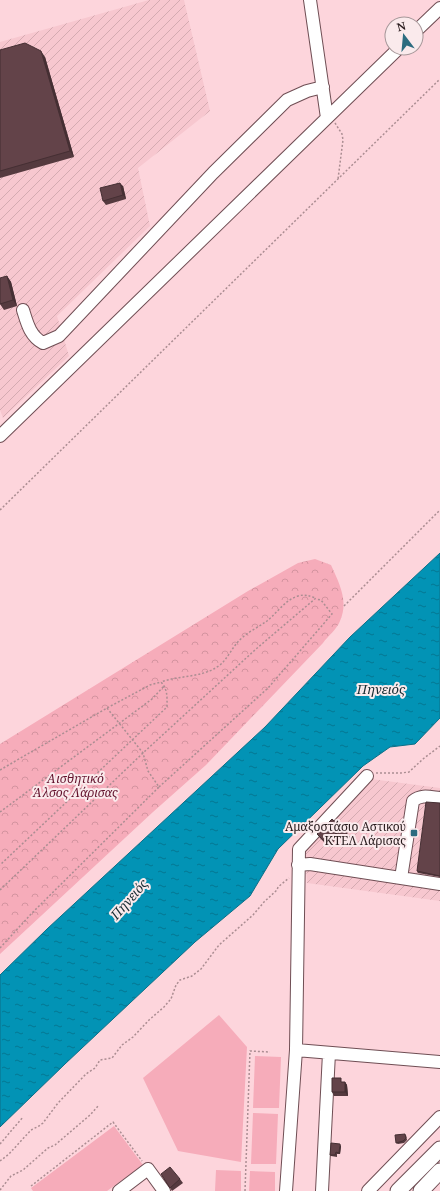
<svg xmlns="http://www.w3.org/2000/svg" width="440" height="1191" viewBox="0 0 440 1191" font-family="'Noto Serif',serif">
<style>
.industrial{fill:url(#industrial-furrows)}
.park{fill:url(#park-crowns)}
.pitch{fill:#f6acba}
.water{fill:url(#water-ripples);stroke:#0d6f87}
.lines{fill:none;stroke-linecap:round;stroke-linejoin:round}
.minor-casing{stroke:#6f4e54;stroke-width:14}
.major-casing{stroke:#6f4e54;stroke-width:17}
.path{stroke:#ab8d92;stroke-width:1.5;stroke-dasharray:2 2;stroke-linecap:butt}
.minor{stroke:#fff;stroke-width:12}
.major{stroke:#fff;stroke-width:15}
.wall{fill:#553a3f}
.shaded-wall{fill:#452f33}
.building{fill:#634349;stroke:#452f33}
.poi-dot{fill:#2c6c80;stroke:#faeaec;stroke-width:1.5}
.labels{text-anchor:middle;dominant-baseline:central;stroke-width:4;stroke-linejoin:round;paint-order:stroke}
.park-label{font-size:12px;font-style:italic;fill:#63122d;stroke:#faeaec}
.poi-label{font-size:12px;fill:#271a1c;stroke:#faeaec;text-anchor:end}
.water-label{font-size:13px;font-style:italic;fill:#192d33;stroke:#faeaec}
</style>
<defs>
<pattern id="industrial-furrows" width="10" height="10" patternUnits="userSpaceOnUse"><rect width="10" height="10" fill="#f7c7cf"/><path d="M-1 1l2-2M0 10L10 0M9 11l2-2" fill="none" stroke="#d4aab1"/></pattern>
<pattern id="park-crowns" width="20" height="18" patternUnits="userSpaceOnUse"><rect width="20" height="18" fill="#f6acba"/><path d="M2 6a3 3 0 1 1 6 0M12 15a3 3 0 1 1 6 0" fill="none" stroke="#d3939f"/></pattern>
<pattern id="water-ripples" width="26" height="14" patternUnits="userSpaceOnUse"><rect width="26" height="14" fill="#0293b5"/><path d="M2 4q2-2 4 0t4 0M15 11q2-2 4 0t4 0" fill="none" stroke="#047792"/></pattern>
</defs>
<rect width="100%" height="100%" fill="#fdd5dc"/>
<!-- industrial -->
<path class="industrial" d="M149 0H184L210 111 138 168 150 226 57 316 69 356 3 418 0 410V42Z
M371 779 440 788V901L307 883 305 847Z"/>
<!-- park -->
<path class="park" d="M315 559 331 565C339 583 349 601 340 621 337 629 328 636 323 643L206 765 153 812 0 954V744L248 591 298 563Z"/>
<!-- pitch -->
<path class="pitch" d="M219 1015 247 1047 241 1162 178 1151 143 1078Z
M255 1056 281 1057 279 1108H253Z
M253 1113 278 1114 276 1164H251Z
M114 1126 143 1165 107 1191H33L31 1188Z
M216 1170 241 1171V1191H215Z
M250 1171 275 1172V1191H249Z"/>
<!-- water -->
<path class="water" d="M440 553V718L415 744 390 747 363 766 278 849 250 896 195 942 65 1064 0 1127V975L47 929 265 727 350 637Z"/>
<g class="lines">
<defs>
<path id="minor" d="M310 0 327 118
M416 31 440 8
M23 310C27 323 30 336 43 343L59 336 213 173 287 100 307 91 323 87
M0 436 399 48
M298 865 310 864 440 884
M401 878 413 801C421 794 430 797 440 798
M296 1050 440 1062
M119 1191 148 1169 164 1191
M286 1191 296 1050 299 849 367 776
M322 1191 329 1053
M368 1191 440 1117"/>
<path id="major" d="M398 1191 440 1149
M421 1191 440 1171"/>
</defs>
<!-- minor casing -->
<use href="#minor" class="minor-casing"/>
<!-- major casing -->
<use href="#major" class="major-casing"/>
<!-- path -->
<path class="path" d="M335 123 342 134 343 140 338 179
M0 510 440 79
M344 606 440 510
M0 770 107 708 150 685 161 682C168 690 167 697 167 707L0 865
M376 773H401L409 772 423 759 440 746
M159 787 268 688 332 614 321 600 316 599
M0 812 152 699 164 686
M0 890 143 753 256 649 316 598C309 596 305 594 298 596 285 600 277 613 267 621 257 628 244 634 237 643 231 650 227 659 220 665 203 678 180 675 161 682
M0 948 32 913 159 787 148 771 143 753 107 708
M0 1144 23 1117
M0 1161 9 1154 31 1130 39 1126 43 1123 58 1103 86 1074 95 1068 100 1060 112 1058 122 1045 133 1037 149 1020 164 1007 171 999 176 985 180 980 192 976 201 969 219 945 253 915 264 902 277 890 278 887 289 878
M31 1186 113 1122 142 1161
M0 1190 11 1176 23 1170 48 1148 55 1145 90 1115 99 1105
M245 1191 250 1051 270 1052"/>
<!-- minor -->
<use href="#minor" class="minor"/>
<!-- major -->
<use href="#major" class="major"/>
</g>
<!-- wall -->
<path class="wall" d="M0 50 45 57 74 157 0 178Z
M123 186 126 199 106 205 103 201Z
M7 276 11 282 17 306 4 310 0 304Z
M440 803V877L418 873 417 871 438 804Z
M332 819 350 837 344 842 338 837 329 847 320 838 317 834Z
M343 1082H345L347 1085 348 1096H334L332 1092Z
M406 1135 407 1140 404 1143 398 1144 396 1143Z
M341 1146 340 1154H337V1157L331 1156 330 1155Z
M161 1174 180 1179 183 1183 172 1191Z"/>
<!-- shaded-wall -->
<path class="shaded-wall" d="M41 51 45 57 74 157 70 151Z
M120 183 123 186 126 199 123 195Z
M7 276 11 282 17 306 13 300Z
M347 833 350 837 344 842 342 839Z
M345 1082 347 1085 348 1096 345 1092Z
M340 1144 341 1146 340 1154 339 1153Z"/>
<!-- building -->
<path class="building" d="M25 43 41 51 70 151 0 171V50Z
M120 183 123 195 103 201 100 188Z
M7 276 13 300 0 304V278Z
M426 802 440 803V876L417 871Z
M332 819 347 833 342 839 336 833 326 843 317 834Z
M332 1078H341V1082H345V1092H332Z
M405 1134 406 1138 403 1141 396 1143 395 1135Z
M331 1143 340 1144 339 1153 336 1152 335 1155H330Z
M170 1167 180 1179 170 1188 161 1174Z"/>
<!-- markers -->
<rect class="poi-dot" x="410" y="829" width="8" height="8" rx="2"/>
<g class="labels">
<!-- park labels -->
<g class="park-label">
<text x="75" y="778">Αισθητικό<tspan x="75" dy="14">Άλσος Λάρισας</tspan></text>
</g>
<!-- poi labels -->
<g class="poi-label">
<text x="406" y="826">Αμαξοστάσιο Αστικού<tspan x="406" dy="14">ΚΤΕΛ Λάρισας</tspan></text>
</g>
<!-- water labels -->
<g class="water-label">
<text x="381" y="689">Πηνειός</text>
<text transform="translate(129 899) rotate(-49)">Πηνειός</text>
</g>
</g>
<!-- north arrow -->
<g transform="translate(404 36) rotate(344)"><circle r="19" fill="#faeaec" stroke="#a69799"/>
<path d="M0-3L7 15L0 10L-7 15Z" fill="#2c6c80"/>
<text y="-6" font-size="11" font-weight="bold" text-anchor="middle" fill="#271a1c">N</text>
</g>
</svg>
